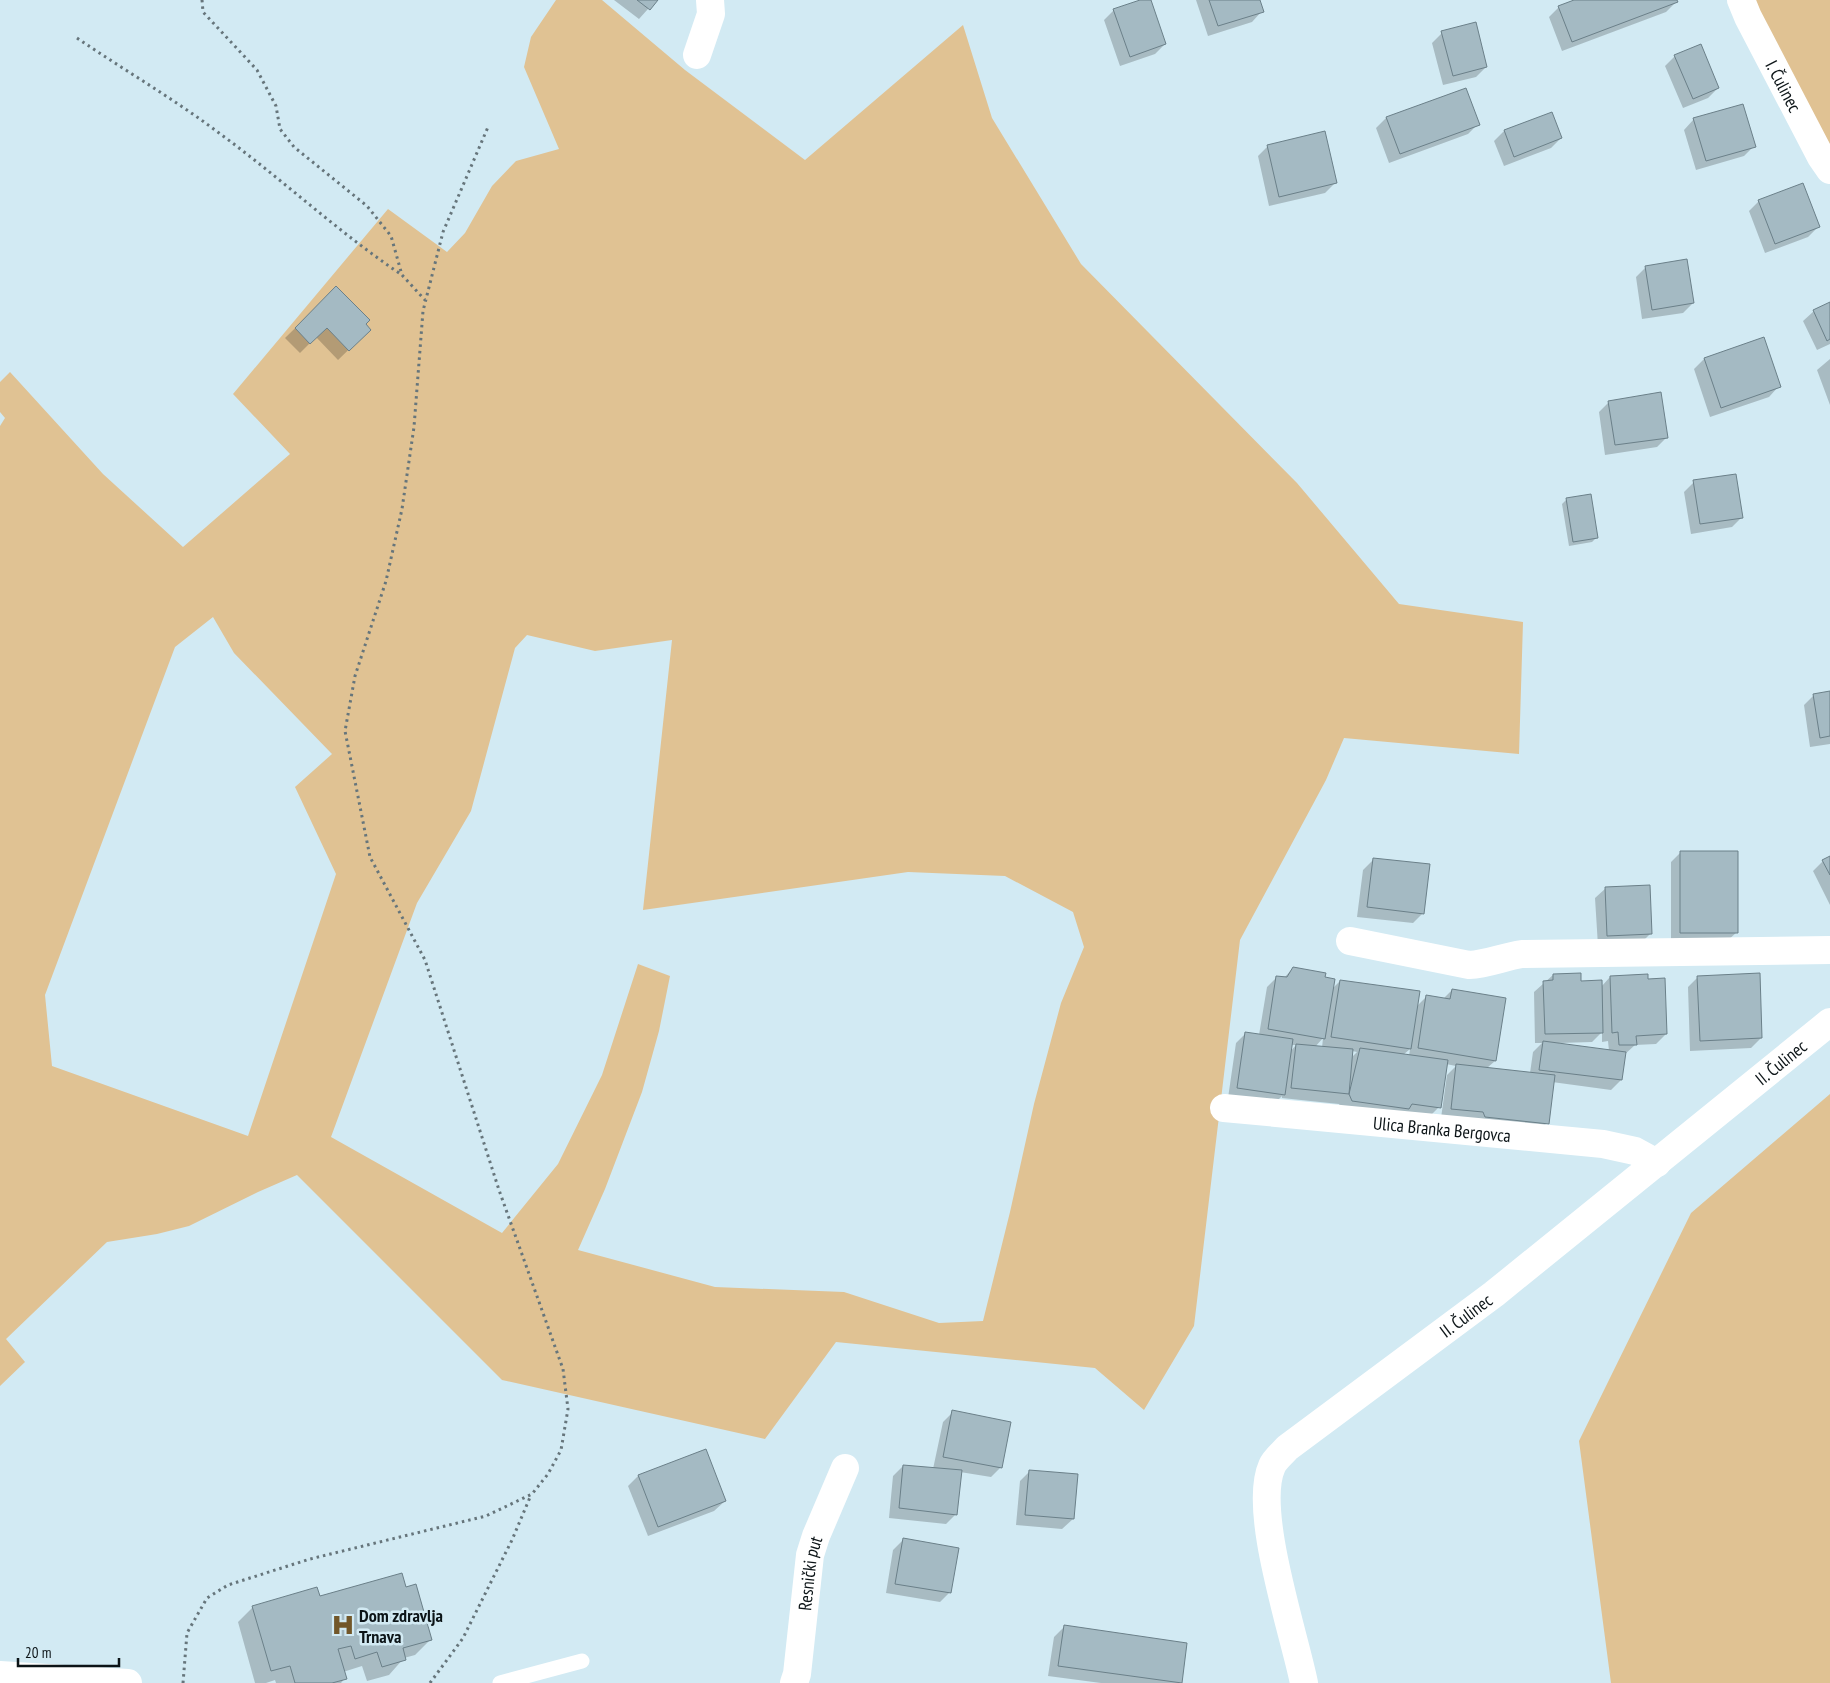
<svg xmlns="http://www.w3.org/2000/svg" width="1830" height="1683" viewBox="0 0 1830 1683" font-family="'PT Sans Narrow',sans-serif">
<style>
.green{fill:#e0c293;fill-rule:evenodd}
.shadow{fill:#0003;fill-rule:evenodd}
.building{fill:#a4bac3;stroke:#6b8089}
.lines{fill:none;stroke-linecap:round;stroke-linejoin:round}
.path{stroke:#66757b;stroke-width:3;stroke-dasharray:2.5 4;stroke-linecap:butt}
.service{stroke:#fff;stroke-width:15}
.minor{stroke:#fff;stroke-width:28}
.labels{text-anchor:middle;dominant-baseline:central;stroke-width:5;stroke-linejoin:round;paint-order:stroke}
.street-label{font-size:18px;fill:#0c1417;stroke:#d2eaf3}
.poi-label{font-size:18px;font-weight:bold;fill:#0c1417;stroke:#d2eaf3;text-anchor:start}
</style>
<rect width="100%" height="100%" fill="#d2eaf3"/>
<!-- green -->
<path class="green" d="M556 0H602L685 70 805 160 963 25 992 118 1081 264 1297 483 1399 604 1523 622 1519 754 1344 738 1326 780 1240 940 1194 1326 1144 1410 1095 1368 836 1342 765 1439 502 1380 297 1175 258 1192 189 1226 157 1234 107 1242 6 1339 25 1362 0 1386V426L5 418 0 412V382L10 372 103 474 183 547 290 454 233 394 388 209 447 252 465 233 492 186 516 161 559 149 524 67 531 37ZM213 617 234 653 332 754 295 787 336 874 248 1136 52 1066 45 995 175 647ZM527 635 595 651 672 640 643 910 908 872 1005 876 1073 912 1084 947 1061 1003 1034 1104 1010 1212 983 1321 939 1323 844 1292 715 1287 578 1250 605 1189 642 1092 659 1031 670 976 638 964 602 1075 558 1164 502 1233 331 1137 417 903 471 811 515 648Z
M1750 0H1830V145Z
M1830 1094V1683H1611L1579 1441 1691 1213Z"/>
<!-- shadow -->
<path class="shadow" d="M614 0H656L639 19Z
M1144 0H1150L1165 44 1155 54 1120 66 1104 20 1114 10Z
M1196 0H1259L1262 11 1252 22 1208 36Z
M1578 0H1675L1676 2 1666 12 1562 51 1549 17 1559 7Z
M1442 33 1486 67 1476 77 1443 85 1432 43Z
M1675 56 1718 88 1708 98 1683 108 1665 66Z
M1465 89 1478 124 1468 134 1389 163 1376 128 1386 118Z
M1551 113 1561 138 1551 148 1504 166 1494 141 1504 131Z
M1694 119 1754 146 1744 156 1696 170 1684 130Z
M1268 146 1335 183 1325 193 1269 206 1258 156Z
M1759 201 1818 227 1808 237 1765 253 1749 211Z
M1646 267 1693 303 1683 313 1642 319 1636 277Z
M336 288 369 330 338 360 316 337 300 353 285 338Z
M1830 303V344L1817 350 1803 321 1814 311Z
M1763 339 1779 386 1769 397 1710 417 1694 369 1704 359Z
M1830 359V405L1817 370Z
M1609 402 1667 437 1657 447 1605 455 1599 412Z
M1694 482 1742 517 1732 527 1691 534 1684 492Z
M1567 499 1597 537 1592 542 1569 546 1562 504Z
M1830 692V744L1810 747 1804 705 1814 695Z
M1681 852 1737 932 1726 942 1671 943V862Z
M1830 858V905L1813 871 1823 861Z
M1373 860 1423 913 1413 923 1357 917 1363 870Z
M1606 888 1651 933 1641 943 1598 946 1595 898Z
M1293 968 1324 978 1332 989 1340 981 1417 1006 1427 996 1443 999 1452 990 1495 1061 1487 1068 1530 1073 1533 1052 1542 1043H1535L1534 992 1553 975 1601 987 1610 977 1666 1034 1656 1044 1635 1045 1624 1055 1621 1080 1611 1090 1552 1082 1547 1123 1537 1133 1441 1118 1447 1075 1456 1066 1446 1064 1439 1107 1429 1117 1342 1111 1339 1104 1282 1098V1096L1274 1104 1228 1098 1236 1043 1246 1033 1259 1035 1267 987 1277 977 1284 978ZM1602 1032V1042L1608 1041 1609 1051 1559 1044V1043L1592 1042ZM1323 1038 1322 1048 1315 1047ZM1291 1045H1296L1290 1052ZM1410 1049 1409 1056 1403 1055ZM1352 1051 1357 1052 1351 1058Z
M1698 977 1761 1038 1751 1048 1690 1051 1688 987Z
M953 1412 1001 1467 991 1477 960 1472 956 1514 946 1524 889 1518 893 1476 903 1466 933 1469 943 1422Z
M1030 1471 1073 1519 1062 1529 1016 1525 1020 1481Z
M638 1476 725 1501 714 1511 648 1536 628 1486Z
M903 1540 950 1592 940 1602 886 1593 893 1550Z
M405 1588 430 1640 415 1655 404 1658 389 1675 367 1681 362 1666 343 1672 345 1678 341 1683H276L275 1680 266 1683H255L238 1622 253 1607Z
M1064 1627 1186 1644 1180 1683H1101L1048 1676 1054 1637Z"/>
<!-- building -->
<path class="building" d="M637 0H658L650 10Z
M1140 0H1151L1166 44 1130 57 1113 9Z
M1209 0H1260L1264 12 1218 26Z
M1574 0H1677L1678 2 1572 42 1558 6Z
M1476 22 1487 67 1453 76 1441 31Z
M1701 44 1719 88 1693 99 1674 55Z
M1466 88 1480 125 1400 154 1386 117Z
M1743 104 1756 147 1706 161 1693 118Z
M1552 112 1562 138 1514 157 1504 130Z
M1325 131 1337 183 1279 197 1267 145Z
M1803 183 1820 227 1775 244 1758 200Z
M1687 259 1694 303 1652 310 1645 266Z
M336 286 370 320 366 324 371 330 349 351 327 328 310 344 295 328Z
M1830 302V339L1827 341 1813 310Z
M1764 337 1781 387 1721 408 1704 358Z
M1661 392 1668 438 1615 445 1608 401Z
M1736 474 1743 518 1700 524 1693 480Z
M1591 494 1598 538 1573 542 1566 498Z
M1830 691V736L1820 738 1813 694Z
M1680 851H1738V933H1680Z
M1830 856V875L1822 860Z
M1373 858 1430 864 1424 914 1367 907Z
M1650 885 1652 934 1607 936 1605 887Z
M1293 967 1326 973 1325 977 1335 979 1325 1039 1268 1029 1276 976 1287 977Z
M1581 973V981L1602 980 1603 1033 1545 1034 1543 981 1553 980V974Z
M1760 973 1762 1038 1700 1041 1697 976Z
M1648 974V979L1665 978 1667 1034 1636 1036 1637 1045H1619L1618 1032 1612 1033 1610 976Z
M1340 980 1420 991 1411 1049 1331 1037Z
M1452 989 1506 998 1496 1061 1418 1048 1426 995 1450 999Z
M1245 1032 1293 1039 1285 1095 1237 1088Z
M1543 1041 1626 1052 1622 1080 1539 1070Z
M1296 1044 1353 1049 1349 1094 1291 1088Z
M1360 1048 1448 1060 1441 1108 1412 1104 1409 1109 1352 1101 1349 1094Z
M1456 1064 1555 1075 1549 1124 1485 1117 1483 1112 1451 1109Z
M952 1410 1011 1422 1002 1468 943 1457Z
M706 1449 726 1501 658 1527 638 1475Z
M903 1465 962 1470 957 1515 899 1508Z
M1029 1470 1078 1474 1074 1519 1025 1515Z
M903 1538 959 1548 951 1593 895 1584Z
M402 1573 406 1587 416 1584 432 1640 403 1648 406 1660 382 1667 377 1652 355 1659 351 1646 338 1649 347 1679 332 1683H295L290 1666 271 1671 252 1606 317 1587 320 1596Z
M1064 1625 1187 1643 1182 1683 1058 1666Z"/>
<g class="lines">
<!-- path -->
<path class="path" d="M202 0 203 12 257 70 276 106 280 129 294 147 367 206 391 236 402 275 425 300
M77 38C124 70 174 99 219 133 282 179 338 232 402 275
M183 1683 187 1633 207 1598 228 1585 310 1559 486 1516 532 1494 548 1474 561 1450 568 1409 563 1369 499 1190 425 960 370 857 345 731 355 676 386 581 402 509 414 427 423 311 443 232 488 127
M430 1683 463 1638 512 1540 531 1495"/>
<!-- service -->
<path class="service" d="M500 1683 582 1661"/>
<!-- minor -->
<g class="minor">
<path id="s1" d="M1741 0 1748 17 1821 157 1830 170"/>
<path d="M697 55 711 14 710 0"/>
<path d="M1350 941 1469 965C1488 964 1503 957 1522 954L1830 950"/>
<path id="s2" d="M1224 1108 1603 1144 1635 1151 1657 1163"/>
<path d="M0 1675 128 1683"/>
<path id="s3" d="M794 1683 797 1674 810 1555 816 1536 845 1468"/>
<path id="s4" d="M1304 1683C1294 1633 1252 1510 1272 1466 1275 1459 1283 1453 1287 1448L1494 1294 1830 1022"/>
</g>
</g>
<!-- icons -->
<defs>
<symbol id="hospital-bare" viewBox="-9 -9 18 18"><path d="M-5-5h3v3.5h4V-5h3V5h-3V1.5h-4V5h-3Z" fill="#725729" stroke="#d2eaf3" stroke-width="2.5" paint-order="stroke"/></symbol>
</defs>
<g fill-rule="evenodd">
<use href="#hospital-bare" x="327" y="1609" width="32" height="32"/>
</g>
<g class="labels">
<!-- street labels -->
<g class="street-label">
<text stroke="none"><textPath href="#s1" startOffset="96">I. Čulinec</textPath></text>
<text stroke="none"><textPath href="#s4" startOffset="872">II. Čulinec</textPath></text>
<text stroke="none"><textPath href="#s2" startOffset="219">Ulica Branka Bergovca</textPath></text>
<text stroke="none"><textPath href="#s4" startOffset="468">II. Čulinec</textPath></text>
<text stroke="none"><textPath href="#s3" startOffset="111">Resnički put</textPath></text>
</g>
<!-- poi labels -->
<g class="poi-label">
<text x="359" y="1615">Dom zdravlja<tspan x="359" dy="21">Trnava</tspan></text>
</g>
</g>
<!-- scale -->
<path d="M18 1658v8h101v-8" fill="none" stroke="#0c1417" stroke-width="2.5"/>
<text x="25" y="1658" font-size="15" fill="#0c1417" stroke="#d2eaf3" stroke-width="4" paint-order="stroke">20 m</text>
</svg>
